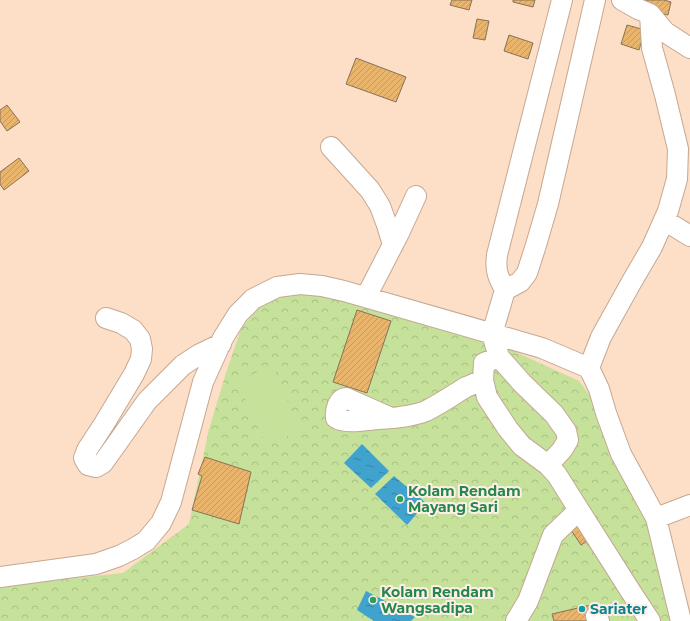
<svg xmlns="http://www.w3.org/2000/svg" width="690" height="621" viewBox="0 0 690 621" font-family="Montserrat,sans-serif">
<style>
.park{fill:url(#park-crowns)}
.garden{fill:#c5e19a}
.water{fill:url(#water-ripples)}
.building{fill:url(#building-hatch);stroke:#877359}
.lines{fill:none;stroke-linecap:round;stroke-linejoin:round}
.minor-casing{stroke:#c5a892;stroke-width:22}
.minor{stroke:#fff;stroke-width:20}
.leisure-dot{fill:#2e9e5b;stroke:#fcefe6;stroke-width:1.5}
.culture-dot{fill:#0f9aa8;stroke:#fcefe6;stroke-width:1.5}
.labels{text-anchor:middle;dominant-baseline:central;stroke-width:4;stroke-linejoin:round;paint-order:stroke}
.leisure-label{font-size:14px;font-weight:bold;fill:#27864d;stroke:#fcefe6;text-anchor:start}
.culture-label{font-size:14px;font-weight:bold;fill:#0d838f;stroke:#fcefe6;text-anchor:start}
</style>
<defs>
<pattern id="park-crowns" width="20" height="18" patternUnits="userSpaceOnUse"><rect width="20" height="18" fill="#c5e19a"/><path d="M2 6a3 3 0 1 1 6 0M12 15a3 3 0 1 1 6 0" fill="none" stroke="#a8c083"/></pattern>
<pattern id="water-ripples" width="26" height="14" patternUnits="userSpaceOnUse"><rect width="26" height="14" fill="#40a3cd"/><path d="M2 4q2-2 4 0t4 0M15 11q2-2 4 0t4 0" fill="none" stroke="#3583a4"/></pattern>
<pattern id="building-hatch" width="6" height="6" patternUnits="userSpaceOnUse"><rect width="6" height="6" fill="#e9b46c"/><path d="M-1 1l2-2M0 6l6-6M5 7l2-2" fill="none" stroke="#c79a5c"/></pattern>
</defs>
<rect width="100%" height="100%" fill="#fddec7"/>
<!-- park -->
<path class="park" d="M325 289 485 338 579 381 601 410 657 532 682 621H0V586L123 573 189 524 209 429 226 373 241 329 261 304 288 295Z"/>
<!-- garden -->
<path class="garden" d="M273 365 300 431 266 445 237 382Z"/>
<!-- water -->
<path class="water" d="M362 444 389 471 371 488 344 463Z
M394 476 426 503 407 525 375 494Z
M366 591 415 617 411 621H374L357 610Z"/>
<!-- building -->
<path class="building" d="M452 0H472L469 10 450 5Z
M513 0H535L533 7 513 2Z
M646 0H664L671 2 668 15 644 10Z
M477 19 489 21 485 40 473 38Z
M627 25 645 30 639 50 621 44Z
M509 35 533 43 528 59 504 51Z
M356 58 406 77 396 102 346 84Z
M7 105 20 122 7 131 0 121V110Z
M19 158 29 171 4 190 0 184V172Z
M357 310 391 321 367 393 333 382Z
M205 457 251 472 239 524 192 510 202 476 198 474Z
M578 521 590 538 581 545 569 527Z
M591 605 594 621H554L552 614Z"/>
<g class="lines">
<defs>
<path id="minor" d="M622 0 638 9 650 14 665 32 690 48
M331 147 370 190 380 206 387 225 393 245
M664 220 690 236
M505 290 520 282 527 273 536 245 548 204 595 0
M366 297 399 233 416 196
M106 318 121 323 133 330 140 339 142 349 141 359 134 374 104 424 87 450 84 458 88 465 96 467 103 463 147 401 183 365 200 354 221 344
M499 357 522 383 554 414 566 431 568 440 562 450 548 465
M589 368 601 337 631 283 652 247 668 211 677 179 678 149 665 95 652 48 650 14
M391 418 346 398C338 399 335 410 336 418 344 423 360 421 369 420 388 418 408 418 426 411 440 404 453 395 466 387 472 385 477 382 483 380
M579 510 631 592 650 621
M656 518 690 505
M0 577 96 564 119 556 133 549 146 541 161 523 171 502 203 382 223 338 238 314 253 299 277 287 300 284 322 286 344 291 542 348 589 368 599 389 606 413 621 454 656 518 681 621
M596 616 599 621
M516 621 528 601 553 535 579 510 557 475 548 465 522 446 508 429 487 397 483 380 484 363 499 357 492 334 505 290C498 277 495 271 497 255L562 0"/>
</defs>
<!-- minor casing -->
<use href="#minor" class="minor-casing"/>
<!-- minor -->
<use href="#minor" class="minor"/>
</g>
<!-- markers -->
<g class="leisure-dot">
<circle cx="400" cy="499" r="4"/>
<circle cx="373" cy="600" r="4"/>
</g>
<circle class="culture-dot" cx="582" cy="609" r="4"/>
<g class="labels">
<!-- leisure labels -->
<g class="leisure-label">
<text x="408" y="491">Kolam Rendam<tspan x="408" dy="16">Mayang Sari</tspan></text>
<text x="381" y="592">Kolam Rendam<tspan x="381" dy="16">Wangsadipa</tspan></text>
</g>
<!-- culture labels -->
<g class="culture-label">
<text x="590" y="609">Sariater</text>
</g>
</g>
</svg>
